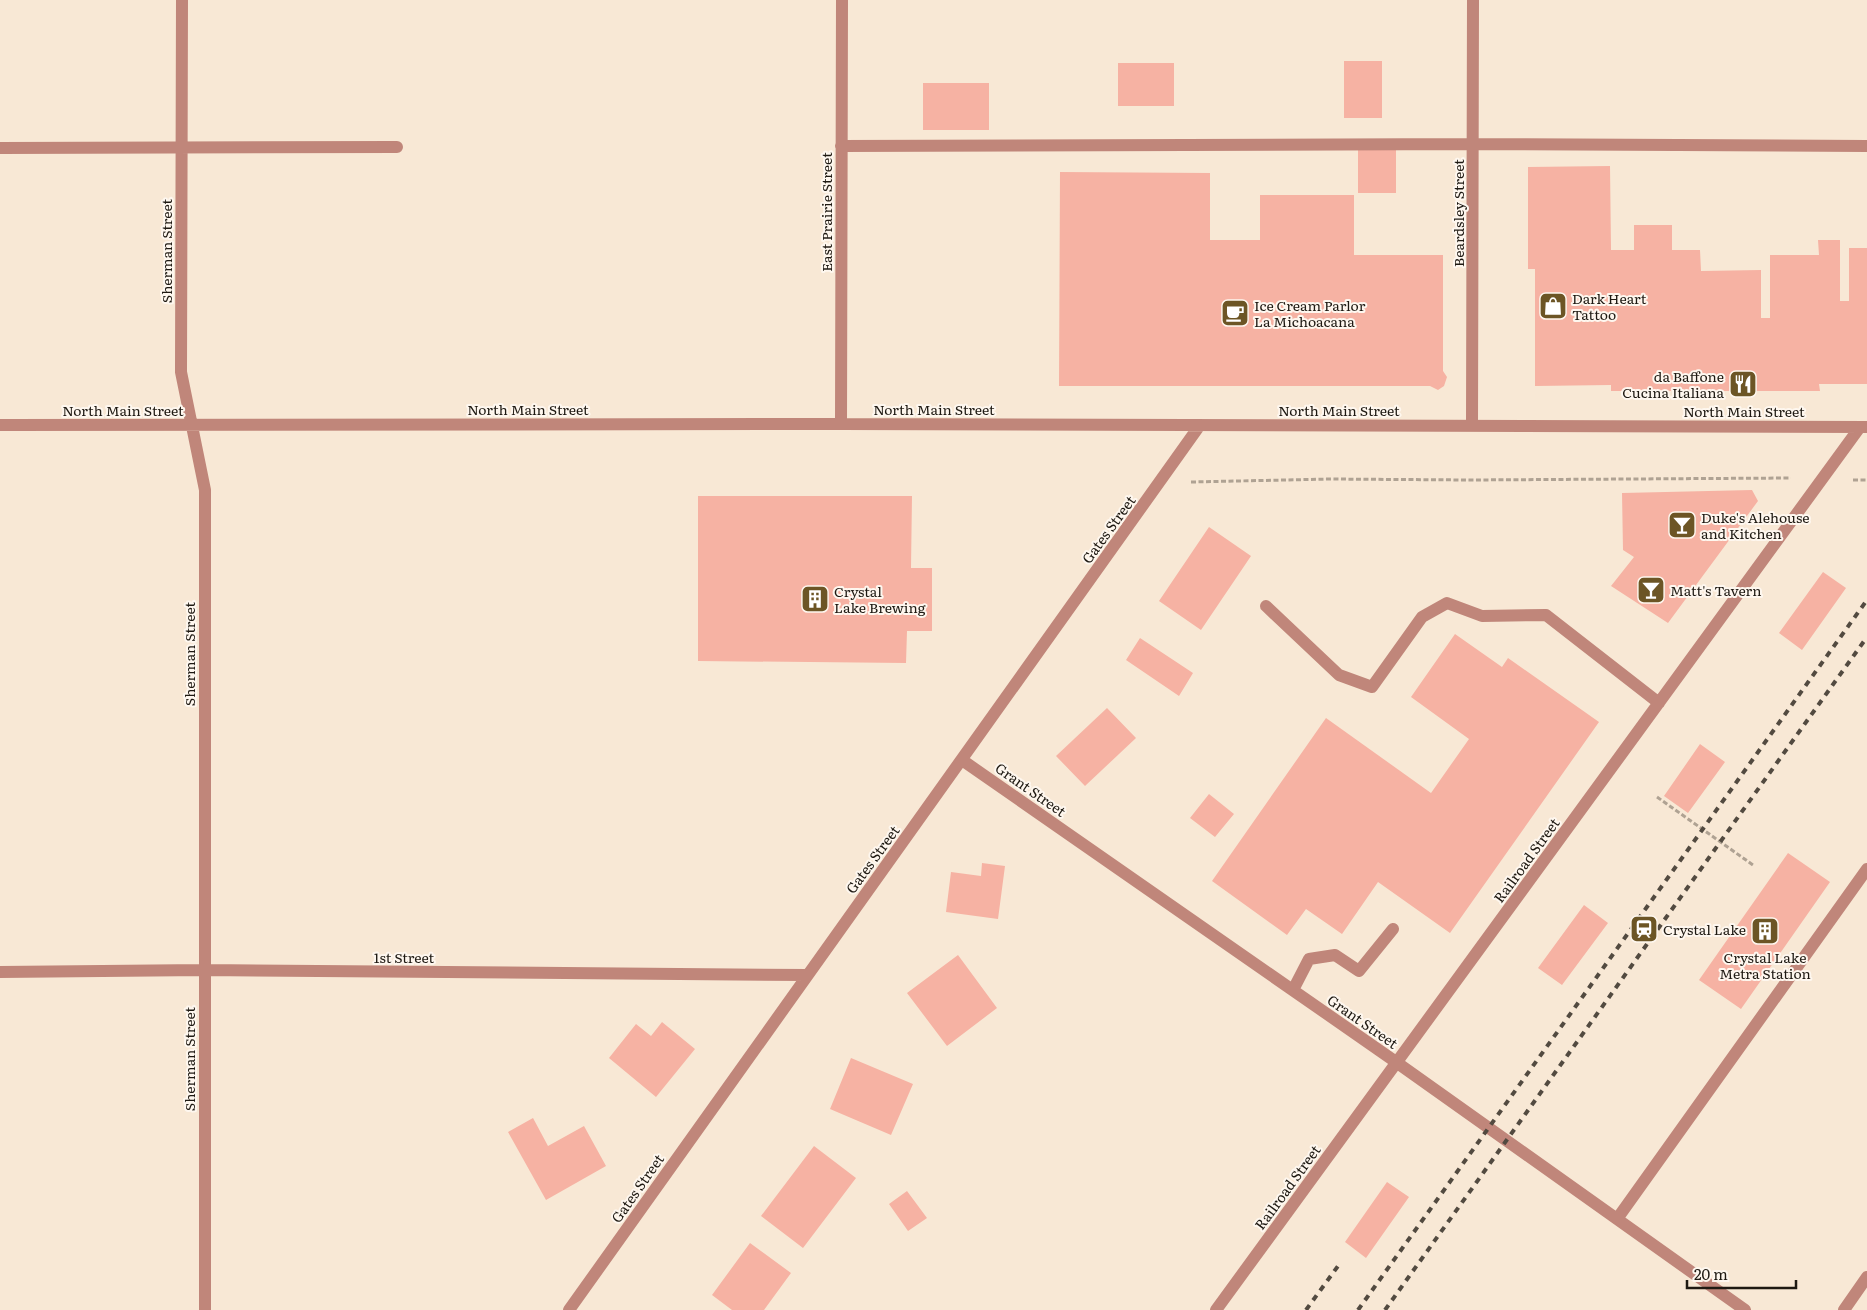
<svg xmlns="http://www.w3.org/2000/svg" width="1867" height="1310" viewBox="0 0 1867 1310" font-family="Literata,serif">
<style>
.building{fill:#f6b2a3}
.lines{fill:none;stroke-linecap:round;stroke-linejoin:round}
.path{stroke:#afa293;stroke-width:3;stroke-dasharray:5 2.5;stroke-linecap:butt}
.minor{stroke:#c0867a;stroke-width:12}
.rail{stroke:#524a40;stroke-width:4;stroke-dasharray:6 6;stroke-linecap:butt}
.labels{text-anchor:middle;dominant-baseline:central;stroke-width:4;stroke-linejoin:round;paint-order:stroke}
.street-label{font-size:14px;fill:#1e1912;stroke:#fef7ef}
.poi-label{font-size:14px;fill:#1e1912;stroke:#fef7ef;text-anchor:start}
</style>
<rect width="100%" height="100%" fill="#f8e8d5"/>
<!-- building -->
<path class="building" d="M1344 61H1382V118H1344Z
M1118 63H1174V106H1118Z
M923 83H989V130H923Z
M1358 148H1396V193H1358Z
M1610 166 1611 250H1634V225H1672V250H1700L1701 271 1761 270V318H1770V255H1819L1818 240H1840V301H1849V248H1867V384H1819L1820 391H1611V385L1535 386V269H1528V167Z
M1060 172 1210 173V240H1260V195H1354V255H1443V371L1447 377 1444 386 1438 390 1430 386H1059Z
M1752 490 1758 501 1668 623 1611 586 1634 557 1623 550 1622 493Z
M698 496H912L911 568H932V631H907L906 663 698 661Z
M1209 527 1251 556 1201 630 1159 601Z
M1823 572 1846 588 1802 650 1779 633Z
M1455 634 1502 667 1508 658 1599 722 1450 933 1378 882 1342 934 1306 909 1287 935 1212 881 1326 718 1431 793 1469 739 1411 697Z
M1140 638 1193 673 1179 696 1126 660Z
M1107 708 1136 738 1085 786 1056 756Z
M1700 744 1725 762 1688 813 1664 796Z
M1209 794 1234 814 1215 837 1190 818Z
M1788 853 1830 882 1741 1009 1699 980Z
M982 863 1005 866 998 919 946 912 951 872 981 876Z
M1584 905 1608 923 1562 985 1538 968Z
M958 955 997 1008 947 1046 907 993Z
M662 1022 695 1049 656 1097 609 1058 636 1024 651 1036Z
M851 1058 913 1084 891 1135 830 1109Z
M533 1118 548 1146 584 1126 606 1166 546 1200 508 1132Z
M814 1146 856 1178 803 1248 761 1216Z
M1387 1182 1409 1197 1366 1258 1345 1242Z
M907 1191 927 1218 908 1231 889 1204Z
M750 1243 791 1273 764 1310H732L712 1295Z"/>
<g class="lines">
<!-- path -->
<path class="path" d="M1853 480H1867
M1191 482 1331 479 1470 480 1791 478
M1657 797 1753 865"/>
<!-- minor -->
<path class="minor" d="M182 0 181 372 205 490V1310
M841 146 1473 144 1867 146
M0 148 397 147
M841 424 842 0
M0 425 841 424 1867 427
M1472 425 1473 0
M1266 606 1339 675 1372 687 1422 617 1447 603 1482 616 1546 615 1659 703
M962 760 1396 1062 1745 1310
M0 972 204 970 807 975
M1293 990 1309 959 1335 955 1359 971 1393 929
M1617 1219 1867 869
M569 1310 1200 425
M1216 1310 1860 427
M1844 1310 1867 1277"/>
<!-- rail -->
<path class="rail" d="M1306 1310 1338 1266
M1358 1310 1867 600
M1385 1310 1867 637"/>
</g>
<!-- icons -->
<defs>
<symbol id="shop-square" viewBox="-11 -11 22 22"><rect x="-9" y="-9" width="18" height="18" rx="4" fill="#6c5525" stroke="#fef7ef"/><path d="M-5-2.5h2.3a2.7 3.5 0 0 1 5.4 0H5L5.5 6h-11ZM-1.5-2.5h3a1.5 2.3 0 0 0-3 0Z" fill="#fff"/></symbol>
<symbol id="cafe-square" viewBox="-11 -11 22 22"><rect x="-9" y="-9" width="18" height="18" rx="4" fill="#6c5525" stroke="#fef7ef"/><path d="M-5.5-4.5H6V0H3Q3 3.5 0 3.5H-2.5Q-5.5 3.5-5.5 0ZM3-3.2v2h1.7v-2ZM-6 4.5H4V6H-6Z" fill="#fff"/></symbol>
<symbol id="restaurant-square" viewBox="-11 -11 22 22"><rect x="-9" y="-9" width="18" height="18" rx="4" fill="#6c5525" stroke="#fef7ef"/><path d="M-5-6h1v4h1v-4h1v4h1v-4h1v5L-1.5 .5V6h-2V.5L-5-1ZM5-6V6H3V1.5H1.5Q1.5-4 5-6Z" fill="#fff"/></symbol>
<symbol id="bar-square" viewBox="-11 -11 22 22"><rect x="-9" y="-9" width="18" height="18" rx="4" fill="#6c5525" stroke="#fef7ef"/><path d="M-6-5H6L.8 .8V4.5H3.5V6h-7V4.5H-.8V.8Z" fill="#fff"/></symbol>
<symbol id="building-square" viewBox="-11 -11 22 22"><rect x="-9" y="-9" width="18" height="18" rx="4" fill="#6c5525" stroke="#fef7ef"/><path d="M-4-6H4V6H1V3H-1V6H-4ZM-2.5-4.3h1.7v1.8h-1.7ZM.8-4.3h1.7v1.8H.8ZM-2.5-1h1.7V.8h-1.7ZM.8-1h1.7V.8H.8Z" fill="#fff"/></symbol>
<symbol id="station-square" viewBox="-11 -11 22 22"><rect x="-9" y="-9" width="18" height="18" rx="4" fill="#6c5525" stroke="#fef7ef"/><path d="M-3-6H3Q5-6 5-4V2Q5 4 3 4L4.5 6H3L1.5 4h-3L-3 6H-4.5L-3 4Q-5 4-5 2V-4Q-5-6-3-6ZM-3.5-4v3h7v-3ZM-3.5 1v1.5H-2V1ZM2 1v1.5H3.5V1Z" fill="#fff"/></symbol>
</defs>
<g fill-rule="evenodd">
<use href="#shop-square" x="1537" y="290" width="32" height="32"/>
<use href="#cafe-square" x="1219" y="297" width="32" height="32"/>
<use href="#restaurant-square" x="1727" y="368" width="32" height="32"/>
<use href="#bar-square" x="1666" y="509" width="32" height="32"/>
<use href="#bar-square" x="1635" y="574" width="32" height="32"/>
<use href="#building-square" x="799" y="583" width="32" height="32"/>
<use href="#station-square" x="1628" y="913" width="32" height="32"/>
<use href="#building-square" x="1749" y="915" width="32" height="32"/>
</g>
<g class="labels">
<!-- street labels -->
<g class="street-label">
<text transform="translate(826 212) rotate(-90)">East Prairie Street</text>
<text transform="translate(1458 213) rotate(-90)">Beardsley Street</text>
<text transform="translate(166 251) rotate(-90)">Sherman Street</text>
<text x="528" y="409">North Main Street</text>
<text x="934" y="409">North Main Street</text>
<text x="123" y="410">North Main Street</text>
<text x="1339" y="410">North Main Street</text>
<text x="1744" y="411">North Main Street</text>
<text transform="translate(1108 529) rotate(-54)">Gates Street</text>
<text transform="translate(189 654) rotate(-90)">Sherman Street</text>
<text transform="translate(1031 789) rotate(35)">Grant Street</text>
<text transform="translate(872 859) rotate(-54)">Gates Street</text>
<text transform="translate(1526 860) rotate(-54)">Railroad Street</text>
<text x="404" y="957">1st Street</text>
<text transform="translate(1363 1021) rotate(35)">Grant Street</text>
<text transform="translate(189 1059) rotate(-90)">Sherman Street</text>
<text transform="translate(1287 1187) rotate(-54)">Railroad Street</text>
<text transform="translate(637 1188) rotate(-55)">Gates Street</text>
</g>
<!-- poi labels -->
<g class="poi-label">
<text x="1572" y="298">Dark Heart<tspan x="1572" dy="16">Tattoo</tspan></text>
<text x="1254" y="305">Ice Cream Parlor<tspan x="1254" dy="16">La Michoacana</tspan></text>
<text x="1724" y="376" text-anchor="end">da Baffone<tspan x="1724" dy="16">Cucina Italiana</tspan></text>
<text x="1701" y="517">Duke's Alehouse<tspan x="1701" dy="16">and Kitchen</tspan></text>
<text x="1670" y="590">Matt's Tavern</text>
<text x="834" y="591">Crystal<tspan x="834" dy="16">Lake Brewing</tspan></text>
<text x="1663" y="929">Crystal Lake</text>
<text x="1765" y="957" text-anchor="middle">Crystal Lake<tspan x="1765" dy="16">Metra Station</tspan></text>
</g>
</g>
<!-- scale -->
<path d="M1687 1280v8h109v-8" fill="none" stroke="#1e1912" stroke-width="2.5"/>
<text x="1694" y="1280" font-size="15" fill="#1e1912" stroke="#fef7ef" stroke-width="4" paint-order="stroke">20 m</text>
</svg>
